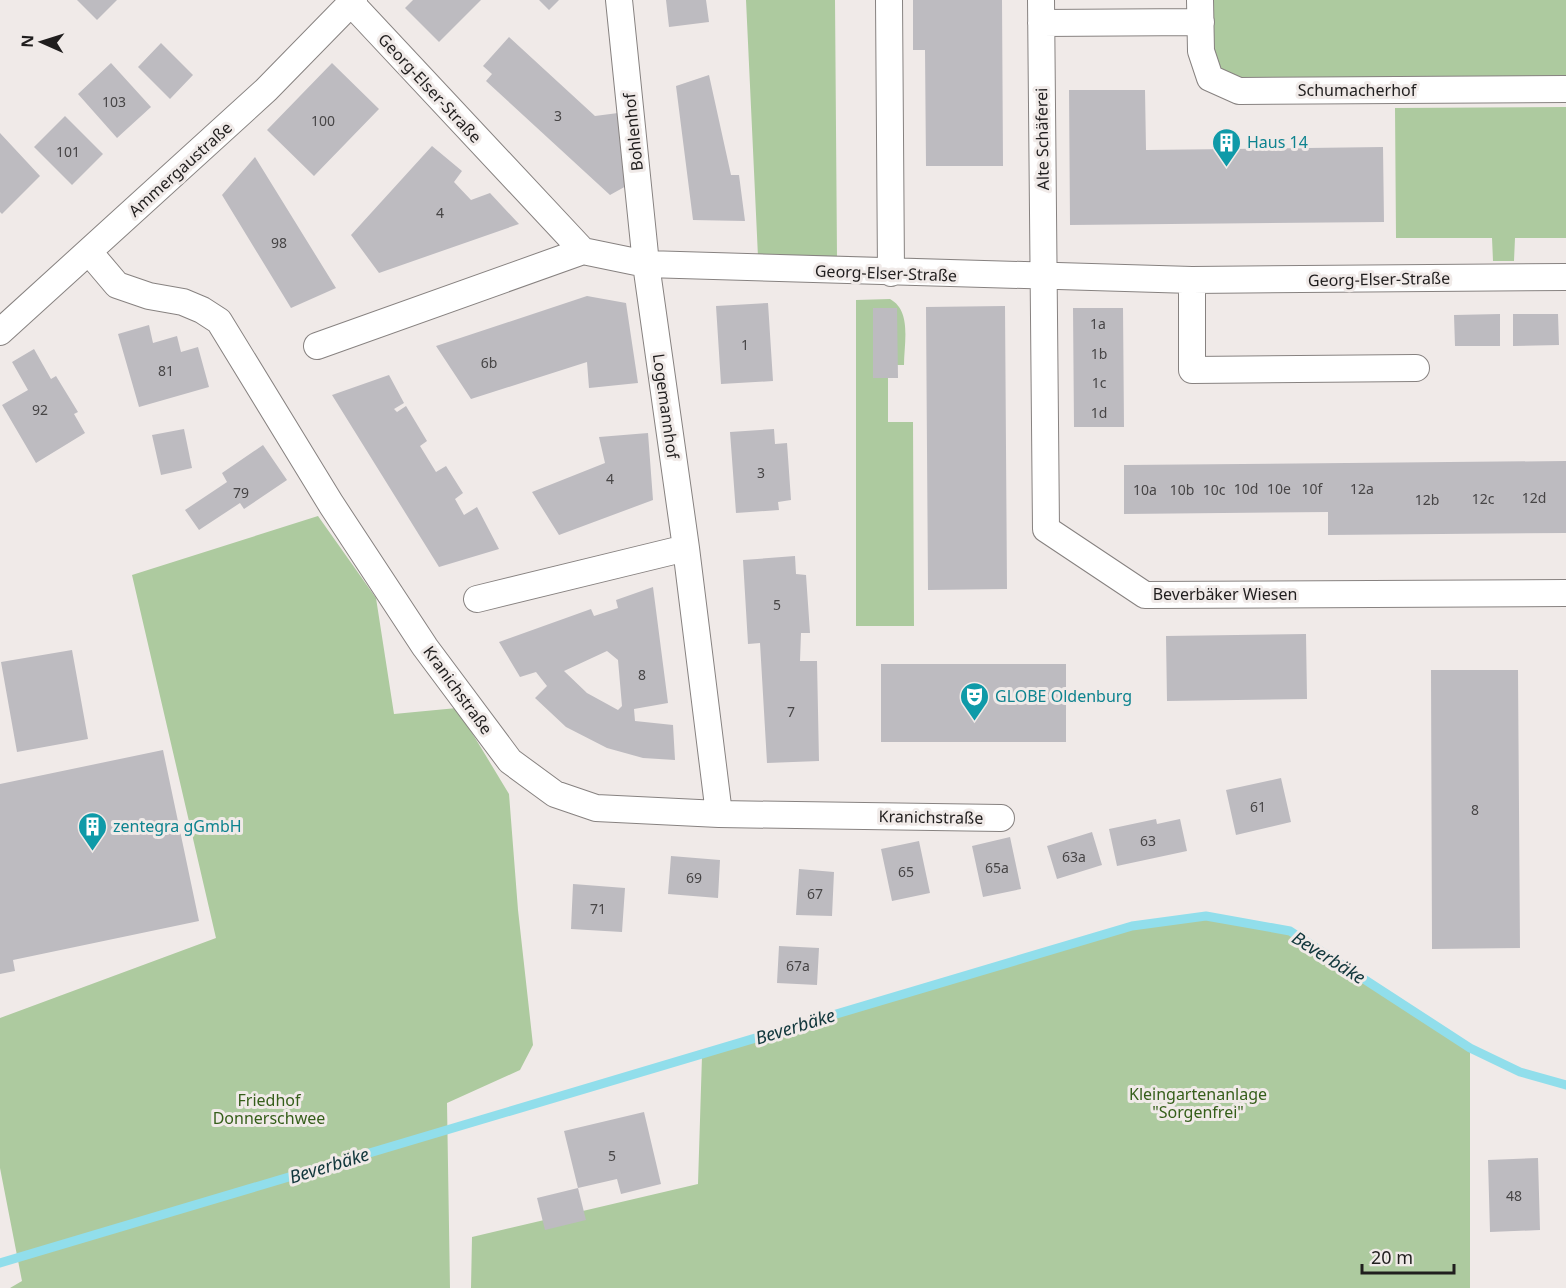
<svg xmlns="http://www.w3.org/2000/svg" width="1566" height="1288" viewBox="0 0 1566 1288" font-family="'Noto Sans',sans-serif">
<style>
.green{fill:#adca9f}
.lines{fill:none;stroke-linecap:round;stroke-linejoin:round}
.stream{stroke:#91deeb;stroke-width:9}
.building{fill:#bdbbc0;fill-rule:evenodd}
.street-casing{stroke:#878280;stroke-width:28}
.street{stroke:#fff;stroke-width:26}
.labels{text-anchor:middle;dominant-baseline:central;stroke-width:6;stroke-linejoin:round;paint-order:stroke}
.number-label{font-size:14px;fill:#474546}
.street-label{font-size:16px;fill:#201e1e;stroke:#f0eae8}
.culture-label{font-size:16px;fill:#0d838f;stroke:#f0eae8;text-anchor:start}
.park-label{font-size:16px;fill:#355e1a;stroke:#f0eae8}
.water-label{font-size:18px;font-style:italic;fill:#10363b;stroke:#f0eae8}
</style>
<rect width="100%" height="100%" fill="#f0eae8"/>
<!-- green -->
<path class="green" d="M746 0H835L837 258 758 257Z
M1210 0H1566V79L1250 81C1242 79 1230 77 1223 72 1204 57 1211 22 1210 0Z
M1566 107V238H1515L1514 261H1493L1492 238H1396L1395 108Z
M890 299C912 311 904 343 904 365H888V422H913L914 626H856V300Z
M318 516 376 598 394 714 457 708 509 794 518 910 533 1045 520 1070 447 1103 450 1288H10L22 1281 0 1168V1018L216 938 132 575Z
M1199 917 1290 931 1470 1048V1288H471L472 1237 698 1184 702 1056 912 995 1132 926Z"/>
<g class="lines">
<!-- stream -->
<path class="stream" d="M0 1263 1132 926 1206 916 1290 931 1470 1048 1520 1072 1566 1085"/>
</g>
<!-- building -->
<path class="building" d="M77 0H117L97 20Z
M413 0H481L439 42 405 8Z
M539 0H559L549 10Z
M666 0H706L709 22 669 27Z
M913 0H1002L1003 166H926L925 50H913Z
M509 37 595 116 618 113 628 185 610 195 486 81 492 74 483 66Z
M161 43 193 75 170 99 138 67Z
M111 63 151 107 117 138 78 94Z
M332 63 379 109 314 176 267 130Z
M709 75 731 175H739L745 221 693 220 676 86Z
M1069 90H1145L1146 150 1383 147 1384 222 1070 225Z
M65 116 103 154 72 185 34 147Z
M0 133 40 176 2 214 0 212Z
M432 146 462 171 454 182 471 200 490 193 519 224 379 273 351 235Z
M255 157 336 288 291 308 222 195Z
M587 296 626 303 638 383 589 388 587 362 471 399 436 346Z
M768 303 773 381 721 384 716 306Z
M1005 306 1007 589 928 590 926 307Z
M873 308H897L898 378H873Z
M1073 308H1123L1124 427H1074Z
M1500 314V346H1455L1454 315Z
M1513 314H1558L1559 345 1513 346Z
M149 325 153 343 177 336 181 352 198 347 209 387 139 407 118 334Z
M34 349 51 379 56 376 78 412 74 414 85 433 36 463 2 405 28 390 12 362Z
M389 375 404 403 394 409 397 412 406 406 427 441 420 446 436 472 446 466 463 493 455 499 464 515 477 507 499 549 439 567 332 395Z
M184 429 192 468 161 475 152 435Z
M774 429 775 444 787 443 791 500 778 502 779 510 736 513 730 432Z
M648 433 653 500 559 535 532 492 605 463 599 437Z
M263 445 287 480 244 509 240 503 199 530 185 510 227 482 222 473Z
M1566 461V533L1328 535V512L1124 514V465Z
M795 556 796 574 806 575 810 633H801L800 661H817L819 761 767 763 760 643 748 644 743 560Z
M653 587 668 703 634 709 635 721 673 725 675 760 643 758 607 748 566 727 535 698 547 686 536 672 520 677 499 642 591 609 594 616 618 608 616 600ZM607 651 618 660 622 706 618 710 587 693 564 671Z
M1306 634 1307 699 1167 701 1166 636Z
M72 650 88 739 17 752 1 662Z
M881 664H1066V742H881Z
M1431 670H1518L1520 948 1432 949Z
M163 750 199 921 13 960 15 971 0 974V784Z
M1281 778 1291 822 1236 835 1226 790Z
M1156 819 1157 824 1180 819 1187 851 1117 866 1109 829Z
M1092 832 1102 865 1057 879 1047 846Z
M1010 837 1021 889 983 897 972 846Z
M919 841 930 893 892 901 881 849Z
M671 856 720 860 718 898 668 894Z
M799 869 834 872 832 916 796 915Z
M573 884 625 888 622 932 571 929Z
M779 946 819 948 817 985 777 983Z
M644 1112 661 1184 621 1194 617 1179 578 1188 586 1220 545 1230 537 1198 578 1188 564 1131Z
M1538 1158 1540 1230 1490 1232 1488 1160Z"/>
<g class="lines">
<defs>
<path id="street" d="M619 0 646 264 686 548 719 814
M889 0 891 273
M1041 0 1046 529 1145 595 1566 593
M1200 0 1201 51 1210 78 1239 91 1566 89
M351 3 583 251 646 264 1192 280 1566 277
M1041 23 1201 22
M89 252 117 285 149 296 183 302 202 310 219 321 331 504 425 647 510 761 555 794 596 808 719 814 1001 818
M1192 280V370L1416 368
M0 332 266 90 354 0
M317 346 583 251
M477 599 686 548"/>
</defs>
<!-- street casing -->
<use href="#street" class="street-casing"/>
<!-- street -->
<use href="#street" class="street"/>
</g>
<!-- icons -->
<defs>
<symbol id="building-pin" viewBox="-11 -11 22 30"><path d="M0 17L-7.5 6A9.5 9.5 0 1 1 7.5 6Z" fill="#0f9aa8" stroke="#f0eae8"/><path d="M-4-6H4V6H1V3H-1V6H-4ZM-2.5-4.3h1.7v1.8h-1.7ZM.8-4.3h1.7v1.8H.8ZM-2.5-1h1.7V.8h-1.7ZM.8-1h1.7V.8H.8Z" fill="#fff"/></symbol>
<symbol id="theatre-pin" viewBox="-11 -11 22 30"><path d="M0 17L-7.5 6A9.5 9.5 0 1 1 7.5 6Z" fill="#0f9aa8" stroke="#f0eae8"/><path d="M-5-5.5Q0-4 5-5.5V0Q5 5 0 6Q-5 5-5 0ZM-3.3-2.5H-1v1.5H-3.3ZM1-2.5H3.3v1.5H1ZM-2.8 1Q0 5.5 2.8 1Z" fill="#fff"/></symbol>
</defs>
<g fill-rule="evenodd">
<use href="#building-pin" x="1210" y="126" width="33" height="45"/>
<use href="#theatre-pin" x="958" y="680" width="33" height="45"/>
<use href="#building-pin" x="76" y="810" width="33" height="45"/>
</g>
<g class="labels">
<!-- number labels -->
<g class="number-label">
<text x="114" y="101">103</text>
<text x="558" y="115">3</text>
<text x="323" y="120">100</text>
<text x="68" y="151">101</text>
<text x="440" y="212">4</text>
<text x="279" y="242">98</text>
<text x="1098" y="323">1a</text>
<text x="745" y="344">1</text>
<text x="1099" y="353">1b</text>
<text x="489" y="362">6b</text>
<text x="166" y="370">81</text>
<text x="1099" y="382">1c</text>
<text x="40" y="409">92</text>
<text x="1099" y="412">1d</text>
<text x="761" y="472">3</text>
<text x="610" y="478">4</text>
<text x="1246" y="488">10d</text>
<text x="1279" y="488">10e</text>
<text x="1312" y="488">10f</text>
<text x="1362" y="488">12a</text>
<text x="1145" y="489">10a</text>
<text x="1182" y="489">10b</text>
<text x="1214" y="489">10c</text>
<text x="241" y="492">79</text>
<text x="1534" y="497">12d</text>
<text x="1483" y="498">12c</text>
<text x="1427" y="499">12b</text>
<text x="777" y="604">5</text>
<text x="642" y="674">8</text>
<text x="791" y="711">7</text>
<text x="1258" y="806">61</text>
<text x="1475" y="809">8</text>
<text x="1148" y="840">63</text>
<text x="1074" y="856">63a</text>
<text x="997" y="867">65a</text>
<text x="906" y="871">65</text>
<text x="694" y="877">69</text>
<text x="815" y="893">67</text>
<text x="598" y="908">71</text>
<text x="798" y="965">67a</text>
<text x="612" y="1155">5</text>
<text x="1514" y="1195">48</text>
</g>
<!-- street labels -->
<g class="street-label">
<text transform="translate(430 88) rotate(47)">Georg-Elser-Straße</text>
<text x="1357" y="90">Schumacherhof</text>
<text transform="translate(633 132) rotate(-96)">Bohlenhof</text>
<text transform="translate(1042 139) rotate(-91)">Alte Schäferei</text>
<text transform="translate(180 169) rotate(-42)">Ammergaustraße</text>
<text transform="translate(886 273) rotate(2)">Georg-Elser-Straße</text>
<text transform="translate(1379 279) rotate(-1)">Georg-Elser-Straße</text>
<text transform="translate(666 406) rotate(82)">Logemannhof</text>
<text x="1225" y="594">Beverbäker Wiesen</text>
<text transform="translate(458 690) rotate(54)">Kranichstraße</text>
<text transform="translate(931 817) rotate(1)">Kranichstraße</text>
</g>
<!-- culture labels -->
<g class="culture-label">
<text x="1247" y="142">Haus 14</text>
<text x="995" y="696">GLOBE Oldenburg</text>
<text x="113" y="826">zentegra gGmbH</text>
</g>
<!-- park labels -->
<g class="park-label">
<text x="1198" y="1094">Kleingartenanlage<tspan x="1198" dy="18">"Sorgenfrei"</tspan></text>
<text x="269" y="1100">Friedhof<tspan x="269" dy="18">Donnerschwee</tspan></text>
</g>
<!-- water labels -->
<g class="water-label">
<text transform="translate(1329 957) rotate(32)">Beverbäke</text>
<text transform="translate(795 1026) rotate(-17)">Beverbäke</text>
<text transform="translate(329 1165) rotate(-17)">Beverbäke</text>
</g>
</g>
<!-- north arrow -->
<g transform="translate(42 42) rotate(273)" stroke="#f0eae8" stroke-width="4.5" paint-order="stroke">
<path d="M0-4.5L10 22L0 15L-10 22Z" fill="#201e1e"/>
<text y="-9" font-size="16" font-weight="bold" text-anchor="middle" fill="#201e1e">N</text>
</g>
<!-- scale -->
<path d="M1362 1264v9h92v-9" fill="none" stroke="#201e1e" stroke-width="3"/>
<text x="1371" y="1264" font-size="18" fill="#201e1e" stroke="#f0eae8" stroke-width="4.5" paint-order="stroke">20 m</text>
</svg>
